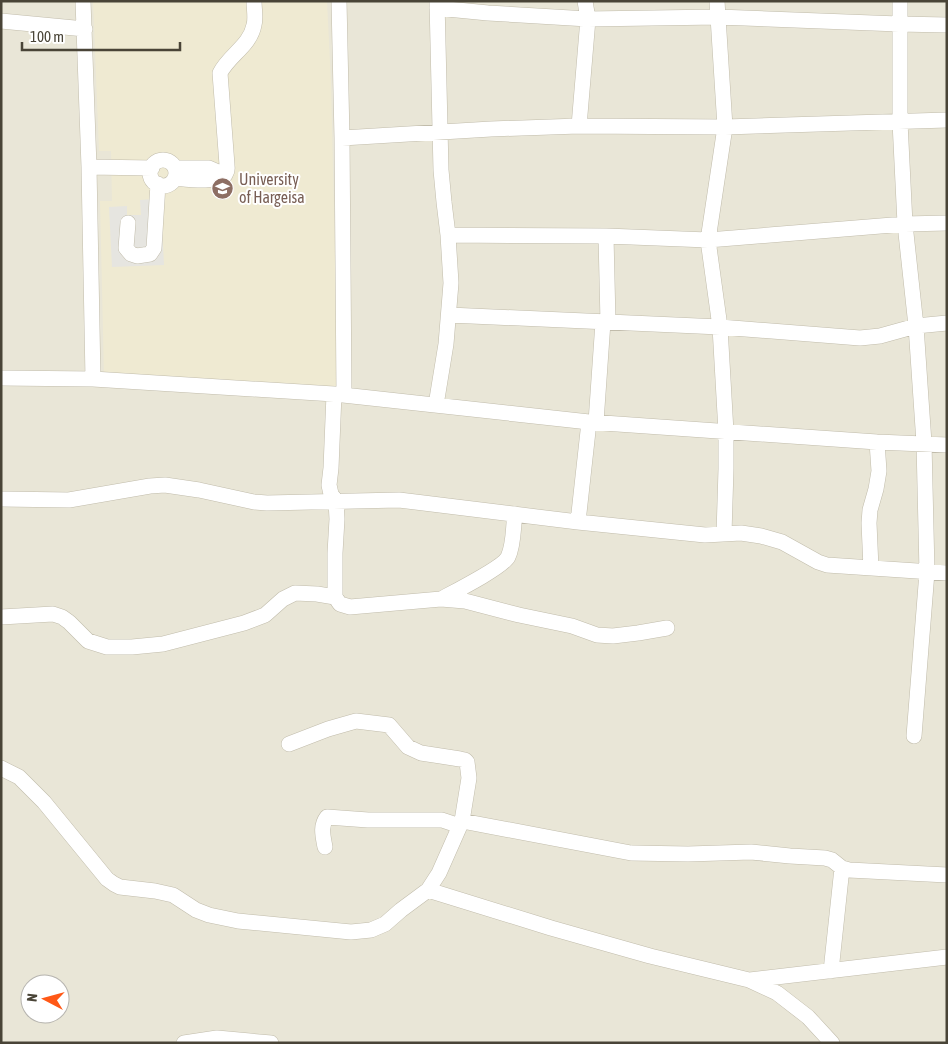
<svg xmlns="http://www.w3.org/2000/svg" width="948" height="1044" viewBox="0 0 948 1044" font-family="'Asap Condensed',sans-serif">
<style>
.residential{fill:#e9e6d7;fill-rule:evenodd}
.education{fill:#efead2}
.parking{fill:#e6e5e0}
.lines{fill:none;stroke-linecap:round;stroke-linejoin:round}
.minor-casing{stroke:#c1bcab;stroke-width:16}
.minor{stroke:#fff;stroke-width:15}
.labels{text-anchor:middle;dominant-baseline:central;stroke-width:4;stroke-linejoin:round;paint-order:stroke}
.education-label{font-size:16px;fill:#785e54;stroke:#fff;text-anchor:start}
</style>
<rect width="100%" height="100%" fill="#f5f3e9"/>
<!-- residential -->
<path class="residential" d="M1 1H947V1043H1ZM30 984H60V1014H30Z"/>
<!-- education -->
<path class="education" d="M93 1H327L331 82 338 388 104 376 100 201H112L111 151H99Z"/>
<!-- parking -->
<path class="parking" d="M160 186 164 265 112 267 109 207 127 206V215H141L140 200 154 199Z"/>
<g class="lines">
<defs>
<path id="minor" d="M83 1 89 167 93 379
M339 1 342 138 344 395
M717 1 725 127 708 240 720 327 726 432V469L724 534
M900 1V122L905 224 916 326 924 443 927 572 914 736
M437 8 488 13 588 19 718 17 899 24 947 25
M1 21 85 29
M579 126 588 19 585 1
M342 138 491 129 579 126 725 127 947 120
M150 173a13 13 0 1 1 26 0a13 13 0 1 1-26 0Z
M89 167 152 168
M175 168H209L225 175
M175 178C186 179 219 184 226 173 228 170 227 168 227 165L220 73C229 55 250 46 254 25 256 18 254 9 254 1
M128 223 126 248 131 254 137 256 150 254 154 248 158 184
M448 235 606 236 708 240 905 224 947 223
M606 236 608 322
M449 315 720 327 860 338 880 336 916 326 947 323
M1 378 93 379 334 394 589 422 877 442 947 445
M334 394 331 468 329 485 331 494 336 501 337 519 335 553V597L340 604 350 607 441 599 465 601 519 615 572 626 597 635 613 636 638 633 667 628
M436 405 446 344 451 283 448 235 444 202 441 170 437 1
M596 422 603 322
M1 499 69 500 150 486 165 485 199 490 254 502 267 503 399 500 578 522 705 535 741 533 761 536 782 542 818 562 827 565 947 573
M578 522 589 422
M871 568 869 523 870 510 876 489 879 471 877 442
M441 599C454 592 503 567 508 557 514 545 513 527 515 514
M1 617 53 614 62 617 69 622 88 641 107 647H132L163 644 244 623 265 615 283 599 295 593 317 594 335 597
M1 768 19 777 44 802 107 879 114 884 120 887 155 891 173 895 196 910 209 915 238 921 351 932 371 930 385 924 401 910 428 890 439 873 462 821 469 778 467 762 465 760 460 759 421 753 408 747 389 725 356 721 328 729 289 744
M462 821 631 853 688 854 751 852 790 856 825 858 832 860 842 868 849 870 947 875
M325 847C323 836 320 826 327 817L368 820H442L460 826
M428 890 551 928 650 956 749 980 777 993 808 1017 832 1043
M831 971 842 868
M750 980 947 957
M184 1043 217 1038 271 1043"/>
</defs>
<!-- minor casing -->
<use href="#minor" class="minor-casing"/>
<!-- minor -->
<use href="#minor" class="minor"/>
</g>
<!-- icons -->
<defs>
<symbol id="university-disc" viewBox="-11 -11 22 22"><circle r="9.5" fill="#8d6e63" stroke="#fff"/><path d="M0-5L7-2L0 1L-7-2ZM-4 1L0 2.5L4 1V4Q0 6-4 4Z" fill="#fff"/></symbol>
</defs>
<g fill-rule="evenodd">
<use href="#university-disc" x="210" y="176" width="25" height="25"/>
</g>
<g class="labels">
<!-- education labels -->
<g class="education-label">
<text x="239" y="179">University<tspan x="239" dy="18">of Hargeisa</tspan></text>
</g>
</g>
<!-- border -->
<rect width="948" height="1044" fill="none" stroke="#494437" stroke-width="5"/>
<!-- north arrow -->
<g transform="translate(45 999) rotate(276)"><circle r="24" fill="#ffffff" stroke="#b6b4af"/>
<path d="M0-4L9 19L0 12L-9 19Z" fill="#ff5816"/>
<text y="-8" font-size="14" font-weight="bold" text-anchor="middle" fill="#494437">N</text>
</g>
<!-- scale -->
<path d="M22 42v8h158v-8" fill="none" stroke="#494437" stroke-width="2.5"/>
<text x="30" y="42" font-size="15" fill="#494437" stroke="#ffffff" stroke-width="4" paint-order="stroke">100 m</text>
</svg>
